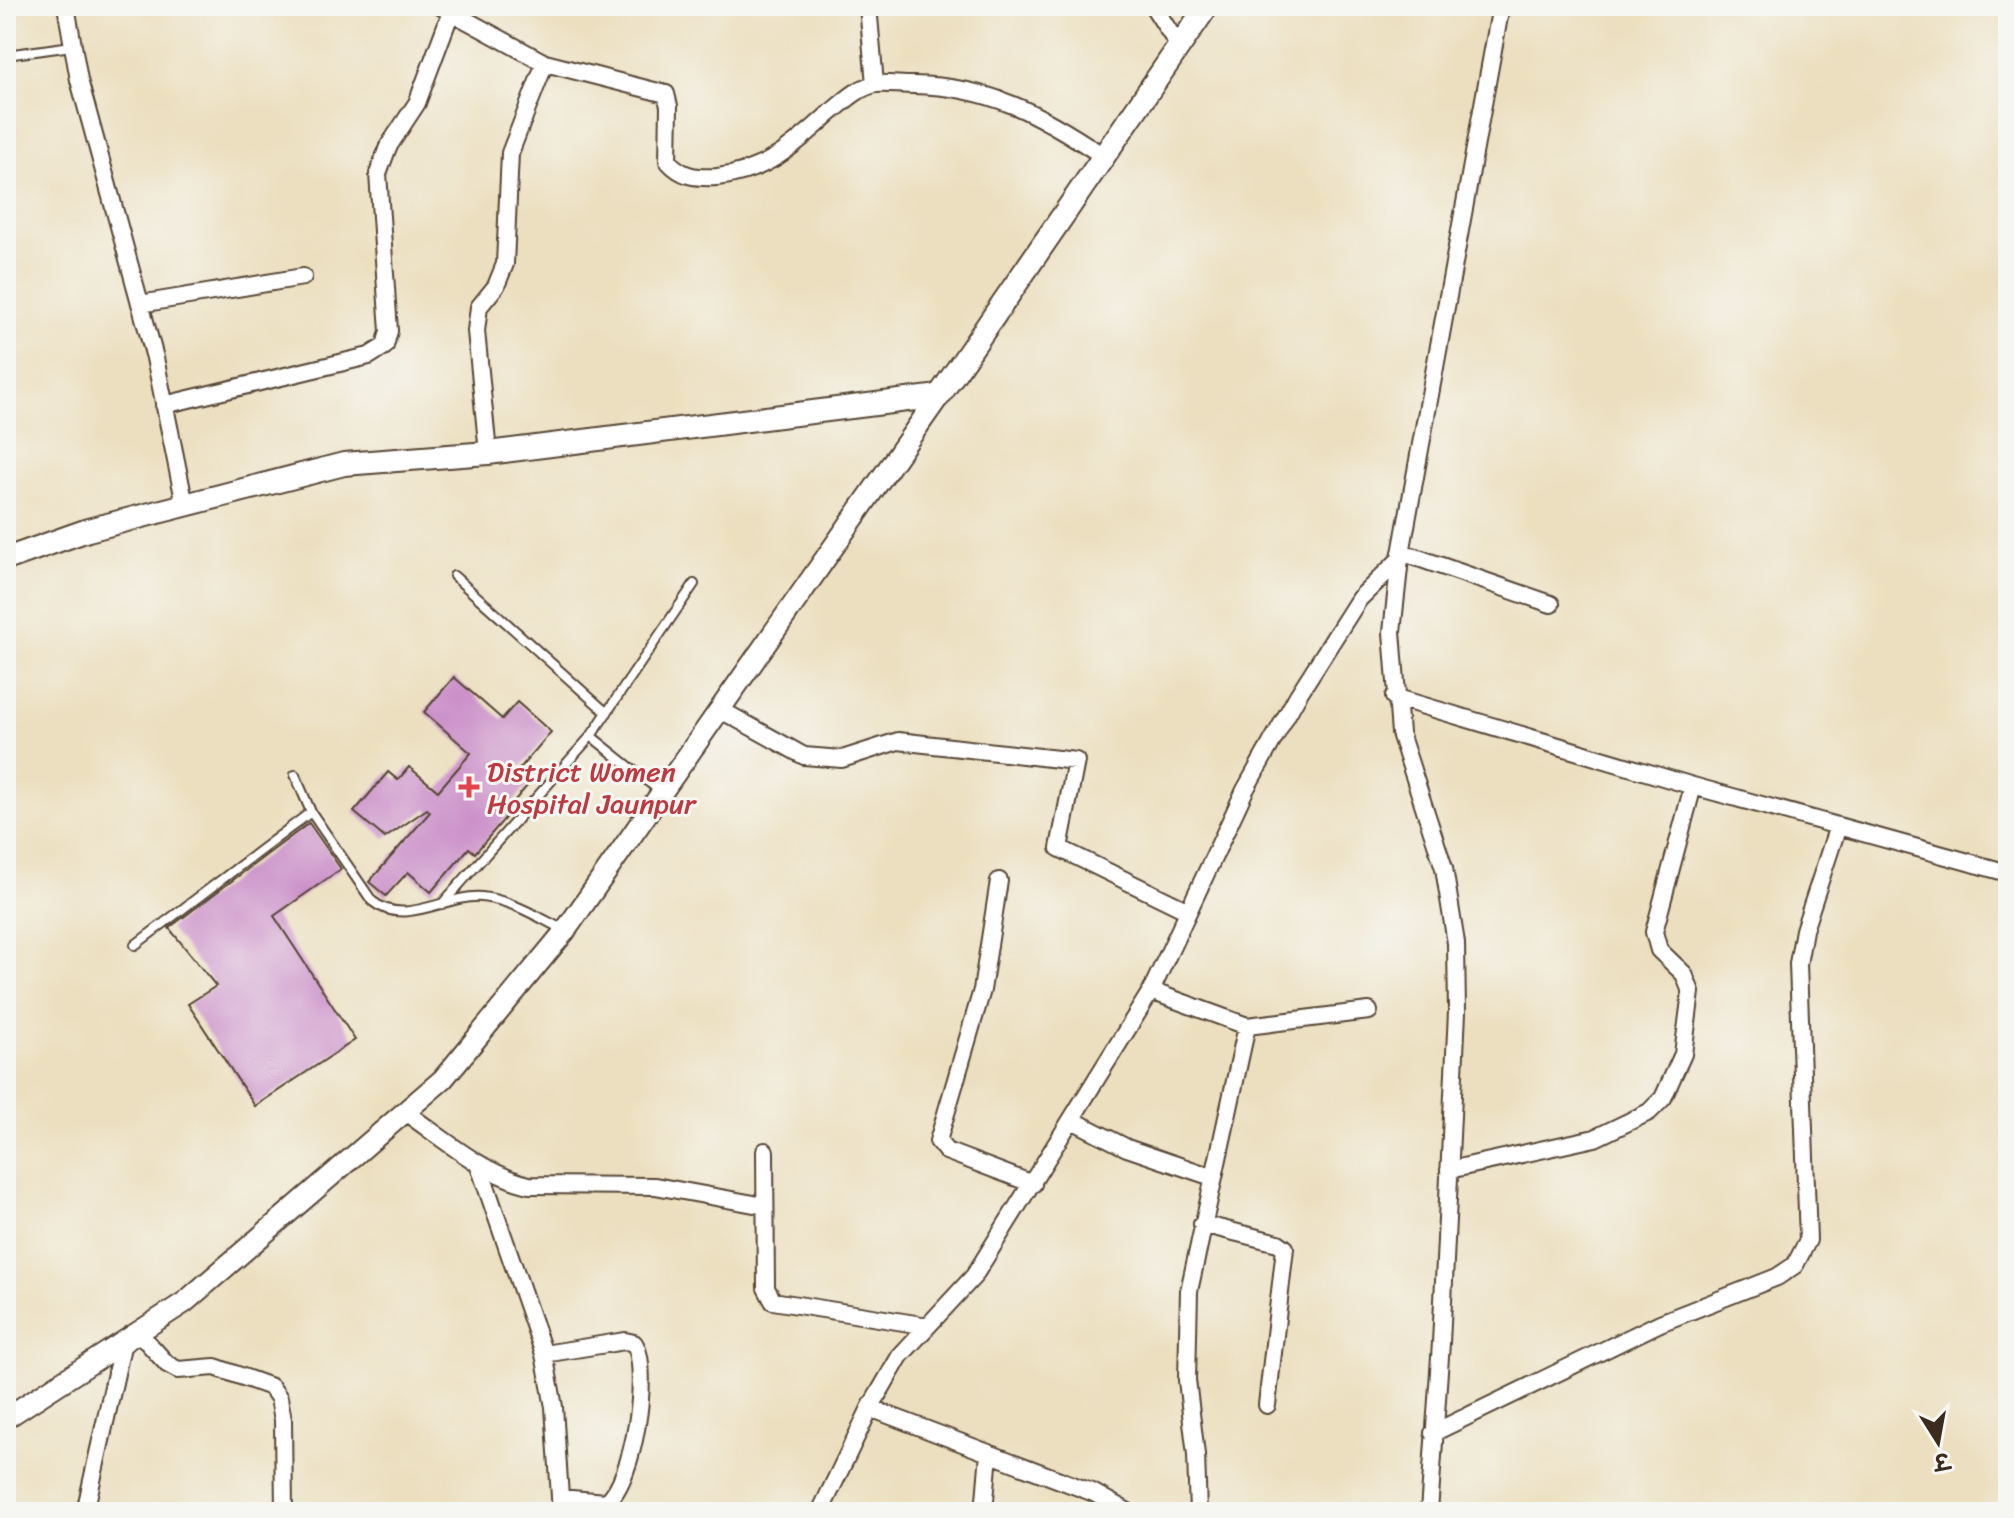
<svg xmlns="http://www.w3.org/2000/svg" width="2014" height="1518" viewBox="0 0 2014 1518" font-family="Sriracha,'Playpen Sans Deva',sans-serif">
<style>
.building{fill:#ca8ec8}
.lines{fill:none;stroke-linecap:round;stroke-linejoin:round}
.service-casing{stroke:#564536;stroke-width:12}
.minor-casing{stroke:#564536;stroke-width:20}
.tertiary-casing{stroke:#564536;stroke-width:24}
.secondary-casing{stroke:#564536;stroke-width:26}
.service{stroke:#fff;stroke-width:8}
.minor{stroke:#fff;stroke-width:16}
.tertiary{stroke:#fff;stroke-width:20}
.secondary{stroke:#fff;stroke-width:22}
.health-dot{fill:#e0444e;stroke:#f6f6f2;stroke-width:3}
.labels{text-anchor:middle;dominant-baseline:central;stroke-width:6;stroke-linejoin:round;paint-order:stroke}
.health-label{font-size:28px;fill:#be3a42;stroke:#f6f6f2;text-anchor:start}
</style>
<rect width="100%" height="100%" fill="#f6f6f2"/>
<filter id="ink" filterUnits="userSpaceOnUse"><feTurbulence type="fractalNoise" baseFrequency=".0125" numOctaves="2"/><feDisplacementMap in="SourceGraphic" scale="16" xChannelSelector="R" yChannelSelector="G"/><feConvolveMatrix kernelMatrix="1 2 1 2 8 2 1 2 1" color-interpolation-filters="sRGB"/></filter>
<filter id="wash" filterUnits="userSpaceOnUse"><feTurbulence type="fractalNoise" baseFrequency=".006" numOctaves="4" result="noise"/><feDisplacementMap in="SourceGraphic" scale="32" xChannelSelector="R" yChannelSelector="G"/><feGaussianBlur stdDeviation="1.8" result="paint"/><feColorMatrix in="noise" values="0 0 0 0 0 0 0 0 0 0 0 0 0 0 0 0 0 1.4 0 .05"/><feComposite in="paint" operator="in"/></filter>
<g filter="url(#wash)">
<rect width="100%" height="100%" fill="#ecdfbf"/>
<g id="blocks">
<!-- building -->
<path class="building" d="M454 677 502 719 517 702 551 732 515 774 528 785 508 808 511 811 475 853 469 848 431 892 408 872 386 896 369 882 430 812 427 809 385 838 354 812 388 772 398 780 409 767 438 791 471 753 424 712Z
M309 823 341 869 274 916 355 1040 255 1106 188 1004 216 986 169 928Z"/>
</g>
</g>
<g filter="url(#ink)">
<use href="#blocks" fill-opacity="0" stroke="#564536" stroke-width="2"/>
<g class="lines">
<defs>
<path id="service" d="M6 55 72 46
M454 576 607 713
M591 736 661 792
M295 775 311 812 372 901C405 928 446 894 482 897 511 900 538 917 564 930
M442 904 591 736 694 584
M135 945 311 812"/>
<path id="minor" d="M66 6 79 80 155 358 185 505
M440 6 545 63 666 94 669 106 668 161C682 177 696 178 717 177 766 172 795 145 830 113 844 102 858 87 876 84 887 83 901 85 913 85 989 86 1041 114 1103 156
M868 6 875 84
M1153 6 1178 45
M140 304 303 277
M164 405 369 356 385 346 389 331 378 174 388 147 417 103 451 12
M488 453 476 331 479 307 496 286 505 264 510 153 545 63
M1401 552 1551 604
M1394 697 1693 786 2008 873
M719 709 804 756 842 759 898 741 1076 761 1059 848 1188 911
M999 881 982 990 938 1141 946 1151 1033 1184
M1151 991 1247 1026 1369 1011
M405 1112C444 1139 483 1174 529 1185L655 1186 765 1206
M1072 1120 1127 1148 1212 1177
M765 1151 766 1288 773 1301 928 1326
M478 1163 544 1354 554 1407 561 1512
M1449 1170 1595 1138 1649 1112 1663 1098 1683 1054 1691 992 1684 974 1659 950 1654 932 1693 786
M1202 1224 1278 1243 1285 1248 1267 1405
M139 1333 167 1364 178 1370 215 1367 271 1387 279 1398 283 1420 284 1512
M544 1354 625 1341 634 1343C651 1368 634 1483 606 1502L560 1498
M870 1408 1094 1493 1128 1512
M1433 1433 1660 1323 1777 1277 1795 1265 1808 1240 1798 964 1804 930 1838 826
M85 1512 123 1342
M820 1512 870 1408 900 1356 974 1276 1151 991 1245 790 1298 695 1359 599 1400 559
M984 1512 989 1453
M1198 1512 1196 1455 1187 1380 1189 1291 1247 1026
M1429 1512 1441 1343 1457 1012 1456 943 1444 868 1400 733 1392 632 1400 559 1501 6"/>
<path id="tertiary" d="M6 1418 185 1302 443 1079 565 931 939 396"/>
<path id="secondary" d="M6 559 88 530 344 464 488 453 939 396 1207 6"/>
</defs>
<!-- service casing -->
<use href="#service" class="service-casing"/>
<!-- minor casing -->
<use href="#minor" class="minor-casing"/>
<!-- tertiary casing -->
<use href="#tertiary" class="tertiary-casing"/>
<!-- secondary casing -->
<use href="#secondary" class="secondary-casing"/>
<!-- service -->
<use href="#service" class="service"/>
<!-- minor -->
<use href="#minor" class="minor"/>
<!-- tertiary -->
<use href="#tertiary" class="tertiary"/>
<!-- secondary -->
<use href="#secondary" class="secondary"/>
</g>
</g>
<!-- markers -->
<path class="health-dot" d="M465 775h8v8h8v8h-8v8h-8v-8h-8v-8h8z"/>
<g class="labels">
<!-- health labels -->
<g class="health-label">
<text x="487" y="771">District Women<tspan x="487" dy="32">Hospital Jaunpur</tspan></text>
</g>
</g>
<!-- margin -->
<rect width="2014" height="1518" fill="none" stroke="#f6f6f2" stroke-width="32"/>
<!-- north arrow -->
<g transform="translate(1938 1442) rotate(169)" stroke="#f6f6f2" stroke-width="6" paint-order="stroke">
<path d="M0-6L14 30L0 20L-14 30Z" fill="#3b2a1e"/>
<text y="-12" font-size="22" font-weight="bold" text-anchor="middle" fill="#3b2a1e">उ</text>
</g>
</svg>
